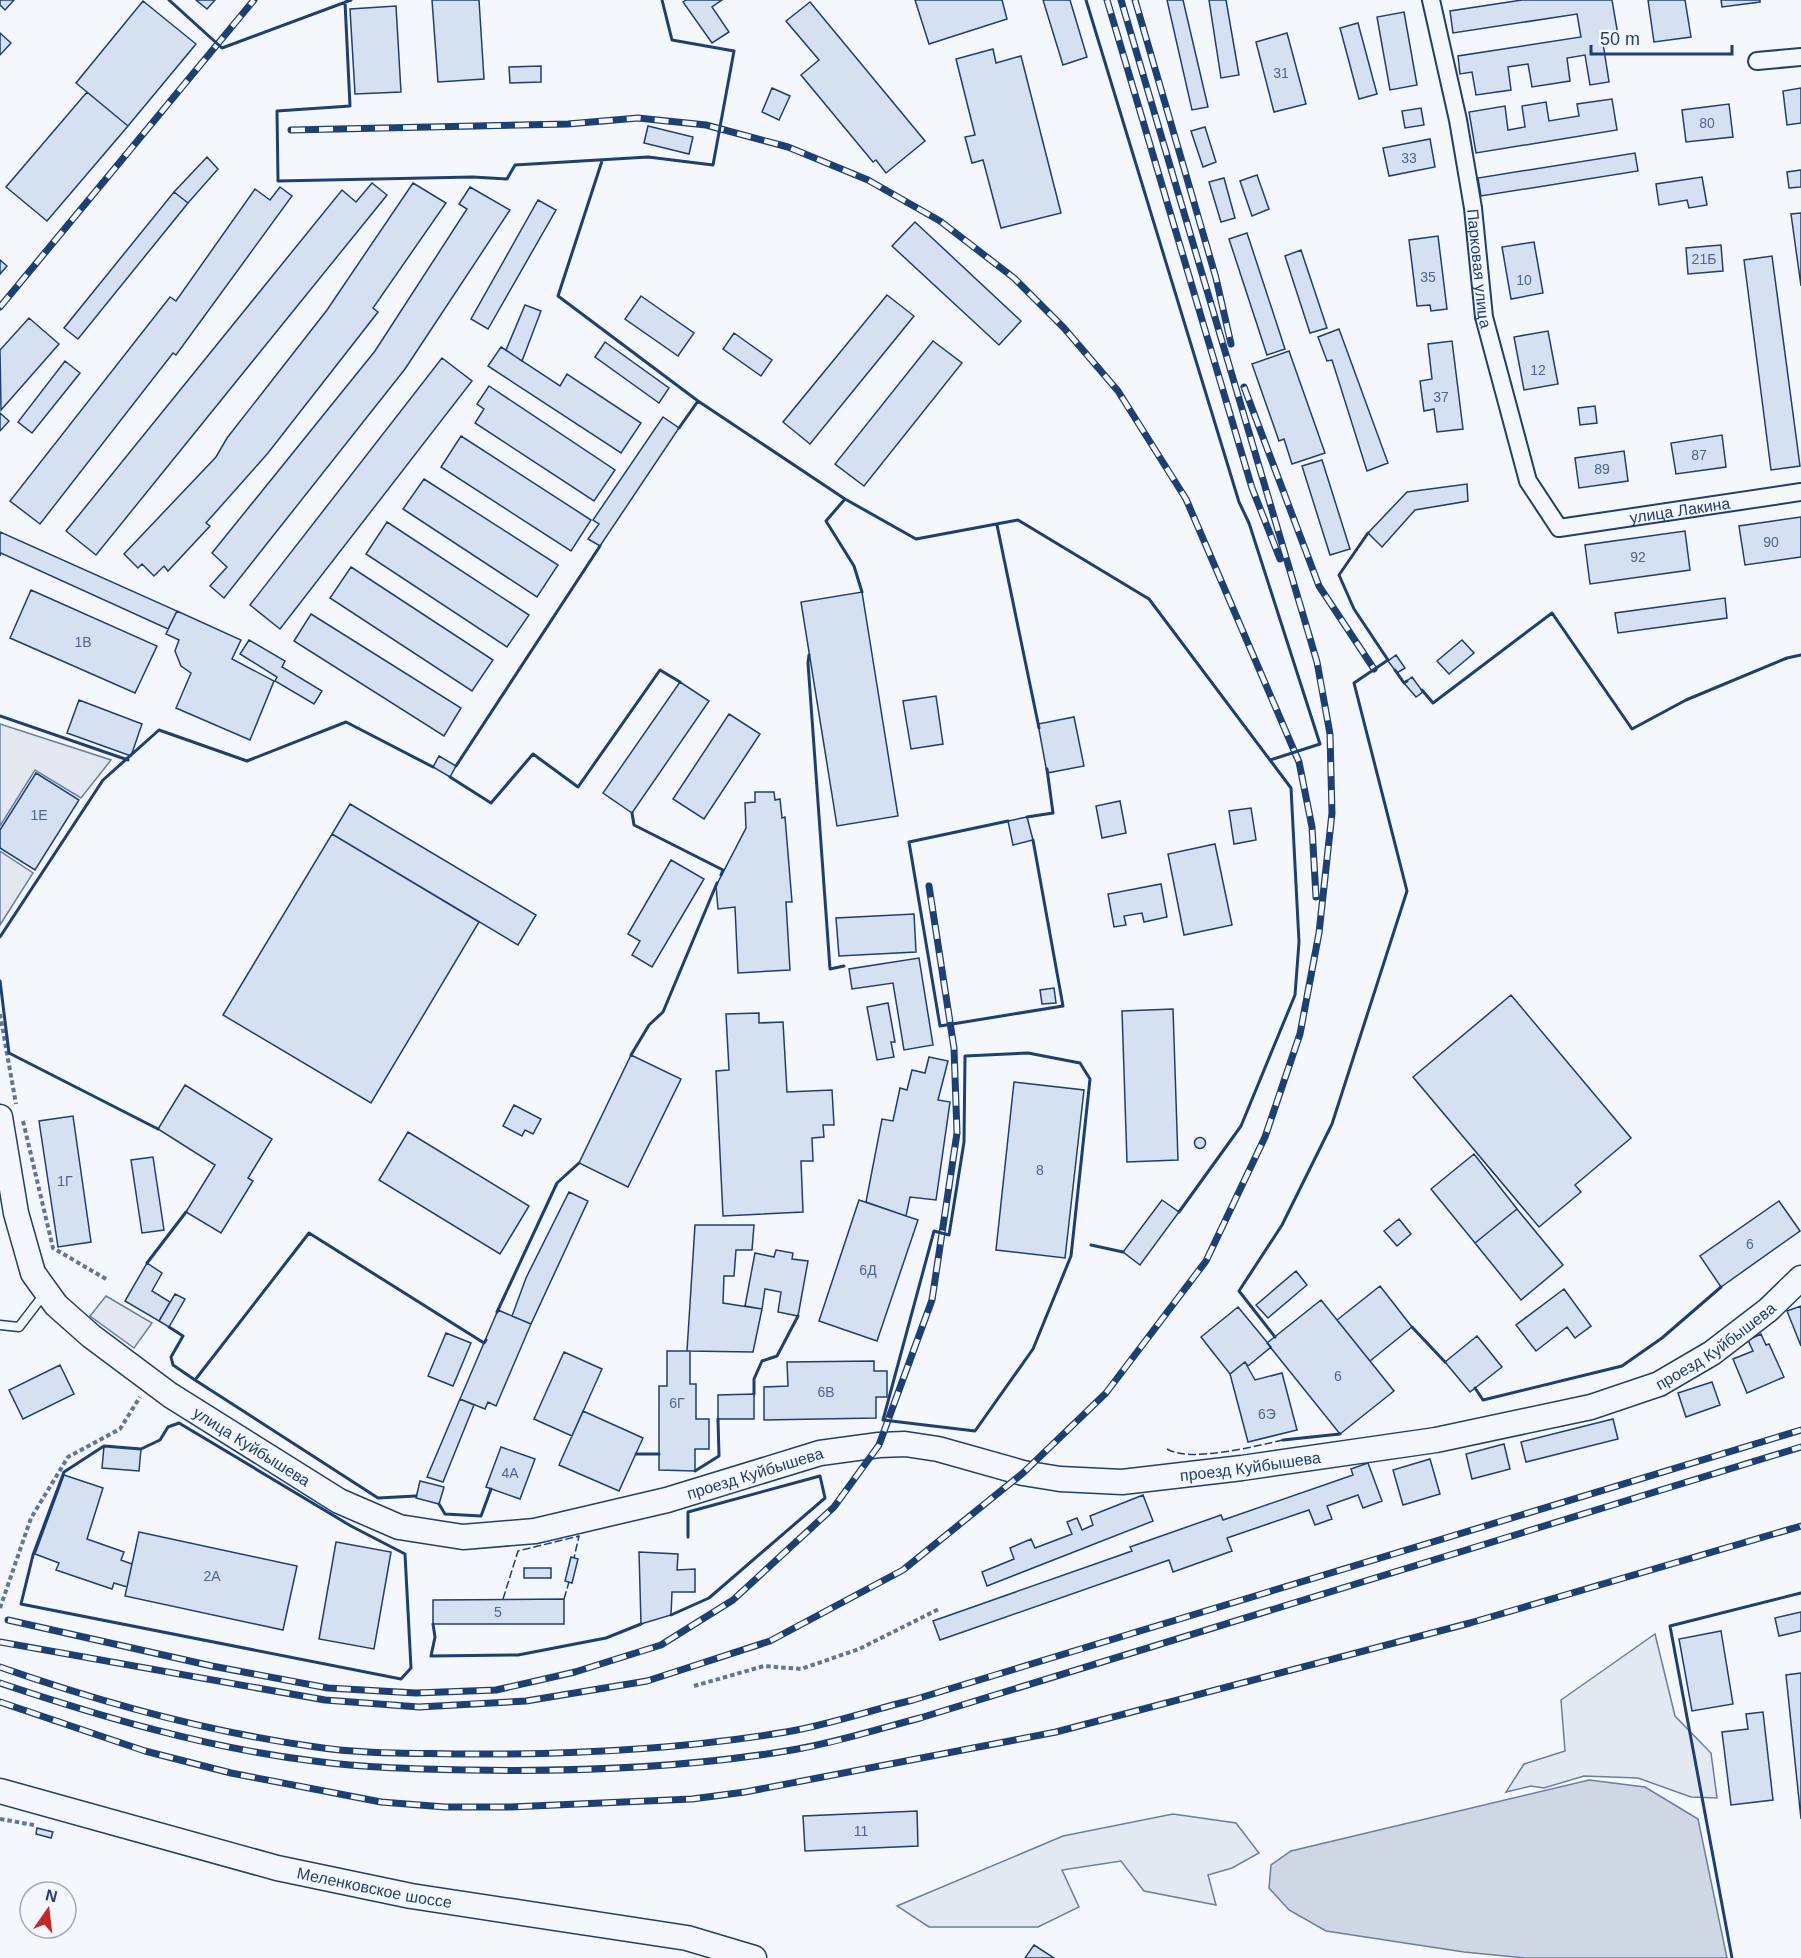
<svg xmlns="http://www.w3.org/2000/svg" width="1801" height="1958" viewBox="0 0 1801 1958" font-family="Helvetica,sans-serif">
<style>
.green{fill:#e3e9f0;stroke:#687fa3;stroke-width:1.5}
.parking{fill:#e3e8f0;stroke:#687fa3;stroke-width:1.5}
.water{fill:#cfd7e4;stroke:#687fa3;stroke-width:1.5}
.building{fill:#d5e0f0;stroke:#1d3f73;stroke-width:1.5}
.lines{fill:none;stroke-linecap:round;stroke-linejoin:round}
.lane-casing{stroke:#1d3f73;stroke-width:11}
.street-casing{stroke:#1d3f73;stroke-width:20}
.secondary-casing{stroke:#1d3f73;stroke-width:27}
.path{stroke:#5e769c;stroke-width:4;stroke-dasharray:4.5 3;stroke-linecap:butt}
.lane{stroke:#f4f7fb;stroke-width:8}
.street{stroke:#f4f7fb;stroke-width:16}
.secondary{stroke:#f4f7fb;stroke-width:24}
.rail-casing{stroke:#1d3f73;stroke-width:7}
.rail{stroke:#f4f7fb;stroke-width:4.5;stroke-dasharray:14;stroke-linecap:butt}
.fence{stroke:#1d3f73;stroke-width:1.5;stroke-dasharray:8 3;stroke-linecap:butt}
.wall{stroke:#1d3f73;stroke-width:3}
.labels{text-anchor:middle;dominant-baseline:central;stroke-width:4.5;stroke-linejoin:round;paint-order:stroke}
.number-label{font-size:14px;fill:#4b6792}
.street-label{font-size:16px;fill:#1d3f73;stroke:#f4f7fb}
</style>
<rect width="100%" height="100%" fill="#f4f7fb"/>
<!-- green -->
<path class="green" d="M1655 1634 1675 1716 1711 1753 1717 1798 1691 1797 1638 1778 1584 1776 1544 1788 1531 1786 1506 1792 1524 1764 1565 1751 1561 1700Z
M1173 1814 1236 1823 1259 1853 1232 1868 1208 1875 1216 1905 1144 1891 1121 1861 1062 1870 1079 1907 1038 1927H929L897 1906 1063 1836Z"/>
<!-- parking -->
<path class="parking" d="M0 724 111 760 81 798 35 770 0 826Z
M0 851 33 873 0 925Z
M106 1296 152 1323 134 1348 90 1316Z"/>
<!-- water -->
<path class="water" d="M1589 1780 1645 1787 1698 1819 1727 1958H1525L1464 1952 1326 1931 1289 1910 1269 1888 1271 1865 1291 1851Z"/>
<!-- building -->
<path class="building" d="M0 0H14L5 10 0 5Z
M196 0H215L207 9Z
M432 0H479L484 79 438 82Z
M686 0H722L712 7 729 32 712 43 683 2Z
M915 0H1002L1007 19 929 44Z
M1043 0H1070L1087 57 1063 65Z
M1167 0H1183L1208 107 1192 110Z
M1209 0H1226L1239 75 1221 78Z
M1522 0H1612L1619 41 1603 43 1609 82 1590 85 1585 55 1567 58 1570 81 1532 87 1528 64 1508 67 1511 90 1476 95 1472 72 1460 74 1458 56 1581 37 1577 14 1453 33 1450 11Z
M1648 0H1685L1691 37 1654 42Z
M1721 0H1760V2L1722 7Z
M143 1 196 44 128 126 76 83Z
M810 2 925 141 886 173 876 160 873 162 801 75 819 60 786 21Z
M396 6 401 92 355 94 350 9Z
M1404 12 1417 85 1390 90 1377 17Z
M1358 23 1377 94 1359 99 1340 28Z
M0 33 11 43 0 55Z
M1287 33 1306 104 1274 112 1256 42Z
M993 49 996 63 1021 56 1061 213 1001 228 983 160 972 163 965 137 975 135 956 59Z
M541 66V82L510 83 509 67Z
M772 88 790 96 779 120 762 112Z
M1801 88V123L1787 125 1783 91Z
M87 92 128 126 47 221 6 187Z
M1612 99 1617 130 1476 153 1469 112 1505 106 1508 130 1525 127 1522 106 1546 102 1549 121 1579 116 1577 104Z
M1729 104 1733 137 1686 142 1682 110Z
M1421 108 1424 125 1405 128 1402 111Z
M648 126 693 137 689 154 644 143Z
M1205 127 1216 162 1203 167 1191 131Z
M1430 139 1435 167 1389 176 1383 148Z
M1635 153 1638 171 1481 196 1478 178Z
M207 157 218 169 188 203 174 192Z
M1801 170V187L1789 188 1787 172Z
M1257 175 1269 209 1252 216 1240 181Z
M1702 177 1707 205 1689 208 1687 200 1659 205 1656 184Z
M1224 178 1235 218 1221 222 1209 182Z
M372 183 387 195 96 555 66 531 342 190 356 202Z
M413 183 446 203 373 308 378 312 268 453 206 523 210 526 168 571 164 566 154 576 142 564 138 568 124 554 216 457 227 438 327 310Z
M280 187 292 196 176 355 173 353 40 524 10 501 170 297 176 301 255 189 270 200Z
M470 187 510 210 405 369 224 598 210 586 227 567 212 553 375 351 467 209 459 204Z
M174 192 188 203 78 339 64 328Z
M538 200 556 210 488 329 471 319Z
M1801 213V286L1791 214Z
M915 222 1021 321 999 345 892 246Z
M1247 233 1285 349 1267 355 1229 239Z
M1438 236 1447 309 1431 311 1430 305 1417 306 1409 240Z
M1534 242 1543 293 1511 299 1502 247Z
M1721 245 1723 271 1688 274 1686 248Z
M1301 250 1327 328 1310 333 1285 256Z
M1772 256 1800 466 1771 470 1744 260Z
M0 260 7 266 0 274Z
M887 295 914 316 810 444 783 422Z
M641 296 694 333 678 356 625 319Z
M525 305 541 311 522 361 506 350Z
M29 318 59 344 1 410 0 350Z
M1339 329 1388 463 1367 471 1332 360 1327 361 1318 337Z
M1548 331 1558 384 1524 390 1514 337Z
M734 333 772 360 761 376 723 349Z
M933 341 962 363 864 486 835 464Z
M1452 341 1463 429 1437 432 1434 409 1424 411 1420 381 1432 379 1428 344Z
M605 342 669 388 659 403 595 357Z
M501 347 560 386 567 374 641 423 621 453 488 366Z
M1289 351 1325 453 1292 464 1284 439 1279 441 1252 364Z
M442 358 472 381 280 629 250 605Z
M65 361 80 373 32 433 18 422Z
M489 386 615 470 594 501 475 423 484 409 477 404Z
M1595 406 1597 423 1580 425 1578 408Z
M0 413 9 421 0 431Z
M663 417 679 428 600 546 588 539 599 524 593 520Z
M1722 435 1726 467 1676 474 1671 443Z
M461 436 591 520 571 551 441 467Z
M1624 451 1628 481 1579 488 1575 458Z
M1322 460 1350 549 1330 555 1302 466Z
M424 479 558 565 537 597 403 509Z
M1467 484 1468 501 1415 510 1382 547 1368 533 1407 492Z
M1801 517V557L1745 565 1739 526Z
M387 522 529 615 507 647 366 554Z
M1685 531 1690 570 1590 584 1585 545Z
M0 532 177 611 168 629 1 553 0 556Z
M351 567 493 660 472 691 330 598Z
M31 590 157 646 135 693 10 638Z
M862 592 898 816 837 826 801 602Z
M1725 598 1727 618 1618 633 1615 613Z
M177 611 241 640 232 659 274 681 250 740 176 708 191 673 181 666 175 651 179 640 166 634Z
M311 614 461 708 444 736 294 641Z
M249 640 285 661 282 667 322 691 314 704 275 681 277 677 240 654Z
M1462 640 1474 653 1449 674 1437 661Z
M1396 655 1405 668 1397 673 1388 661Z
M1412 677 1423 692 1416 697 1404 683Z
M680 682 709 701 632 813 603 793Z
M936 696 943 744 911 749 903 701Z
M79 700 142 724 131 756 67 733Z
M729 714 760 734 704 819 673 799Z
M1074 717 1084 766 1047 773 1038 724Z
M439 756 456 766 450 777 433 767Z
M36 773 79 800 35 870 0 848V830Z
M755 792H774L775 800 780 799 782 818 785 817 792 902H786L790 970 738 973 735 907 718 909 716 886 746 828 745 803 755 802Z
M1120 801 1126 833 1102 838 1096 806Z
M350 804 536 915 518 945 332 834Z
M1251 808 1256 840 1234 844 1229 811Z
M1027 817 1033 840 1013 845 1008 821Z
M332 834 479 922 371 1103 223 1015Z
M1215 844 1232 925 1184 935 1168 854Z
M671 860 704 879 652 967 632 955 640 941 628 934Z
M1161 884 1167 917 1144 922 1142 913 1124 916 1126 925 1114 927 1108 894Z
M914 914 916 952 839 956 836 918Z
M919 958 933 1045 904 1050 893 983 852 989 849 969Z
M1054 988 1056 1003 1042 1004 1040 990Z
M1511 995 1631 1138 1575 1185 1581 1192 1539 1227 1413 1077Z
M888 1003 895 1042H891L894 1057 877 1060 867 1007Z
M1173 1009 1178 1160 1127 1162 1122 1011Z
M759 1013V1023L783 1022 787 1092 832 1090 834 1125H823L824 1137 812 1138 813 1161H801L803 1212 723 1216 716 1071 729 1070 726 1014Z
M631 1055 681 1079 628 1187 579 1163Z
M929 1057 948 1061 938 1100 950 1102 936 1200 910 1197 906 1216 866 1202 882 1119 893 1121 900 1088 907 1090 912 1070 925 1073Z
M1014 1082 1084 1090 1065 1258 996 1250Z
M185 1085 272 1139 248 1178 253 1181 221 1233 186 1212 215 1165 158 1129Z
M514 1105 541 1119 533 1134 525 1130 522 1136 503 1126Z
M73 1116 91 1242 58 1247 39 1121Z
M408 1132 529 1206 500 1254 379 1180Z
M1194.5 1143a5.5 5.5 0 1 1 11 0a5.5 5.5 0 1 1-11 0Z
M1474 1154 1517 1209 1475 1243 1431 1189Z
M153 1157 164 1230 142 1233 131 1160Z
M569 1192 588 1201 531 1324 512 1316 526 1278Z
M859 1200 918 1220 877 1341 819 1321Z
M1162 1200 1179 1212 1140 1265 1123 1252Z
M1779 1201 1800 1231 1721 1287 1700 1256Z
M1517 1209 1563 1265 1521 1300 1475 1243Z
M1399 1219 1411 1234 1397 1246 1384 1231Z
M695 1225H754L752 1250H736L734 1276H724L723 1303 762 1309 753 1352 687 1351Z
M776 1250 793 1253 792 1259 808 1261 798 1316 778 1312 781 1292 765 1289 762 1309 745 1306 755 1253 774 1257Z
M147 1263 162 1273 152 1291 170 1302 159 1321 125 1301Z
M1296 1271 1307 1285 1268 1318 1256 1305Z
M1380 1286 1412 1327 1370 1361 1337 1320Z
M1564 1289 1591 1326 1575 1338 1567 1327 1536 1351 1516 1325Z
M175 1294 185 1299 169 1327 159 1321Z
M1321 1300 1394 1391 1340 1434 1267 1343Z
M1801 1306V1346L1787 1311Z
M1238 1307 1271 1347 1248 1366 1245 1362 1230 1374 1201 1337Z
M498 1310 531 1324 496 1406 488 1402 485 1409 460 1399Z
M446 1333 471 1343 453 1386 428 1376Z
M1761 1334 1766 1345 1769 1344 1784 1377 1747 1393 1733 1359 1753 1351 1748 1340Z
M1477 1336 1502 1367 1470 1392 1445 1362Z
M667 1351H690V1384H696V1419H709V1449H695V1471L659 1470V1386H667Z
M564 1352 602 1369 572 1436 534 1419Z
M874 1361V1371H887V1397H876V1418L764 1420V1387L788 1386 787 1362Z
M1245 1362 1255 1380 1282 1373 1297 1430 1248 1442 1230 1374Z
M60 1365 74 1394 23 1419 9 1390Z
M1712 1382 1720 1405 1686 1417 1678 1393Z
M754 1394V1419H718V1395Z
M460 1399 474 1405 443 1482 427 1477Z
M583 1411 643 1438 619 1491 559 1465Z
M1613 1419 1618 1439 1526 1462 1521 1442Z
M1504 1444 1510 1469 1472 1479 1466 1454Z
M104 1446 141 1449 139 1471 102 1468Z
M501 1447 535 1459 520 1499 486 1487Z
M1430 1459 1440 1494 1403 1505 1393 1470Z
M1368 1463 1382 1501 1363 1508 1358 1495 1327 1506 1332 1519 1315 1525 1309 1510 1227 1538 1232 1551 1173 1572 1169 1560 940 1640 933 1621 1132 1551 1130 1547 1221 1515 1223 1520 1353 1475 1351 1469Z
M64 1475 103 1488 87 1539 124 1552 121 1560 132 1564 127 1587 114 1583 112 1589 56 1570 59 1563 35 1554Z
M420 1481 444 1487 439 1504 416 1498Z
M1143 1495 1153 1521 987 1586 982 1572 1014 1559 1010 1548 1031 1539 1035 1548 1072 1534 1067 1522 1077 1518 1082 1530 1093 1525 1090 1516Z
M139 1532 297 1566 283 1630 125 1596Z
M336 1542 391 1552 374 1649 319 1639Z
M639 1552 678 1554 677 1570 695 1569V1592H672L671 1615 641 1624Z
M571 1557 578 1559 572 1583 565 1581Z
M524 1568H551V1578H524Z
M564 1599V1624H433V1600Z
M1801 1612V1631L1779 1636 1775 1618Z
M1721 1631 1733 1704 1692 1711 1679 1639Z
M1801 1673V1819L1786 1675Z
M1763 1712 1773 1800 1731 1805 1722 1732 1748 1729 1746 1714Z
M917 1811 918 1846 805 1851 803 1816Z
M37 1828 53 1832 51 1838 36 1834Z
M1034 1945 1054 1958H1025Z"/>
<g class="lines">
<defs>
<path id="lane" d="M0 1325 19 1327 45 1293"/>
<g id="street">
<path id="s1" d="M1431 0 1458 120 1473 208 1484 317 1528 481 1559 528 1801 492"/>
<path d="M1757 61 1801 57"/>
</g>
<g id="secondary">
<path id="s2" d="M0 1117 16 1213 33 1273 56 1305 91 1336 170 1395 339 1501 399 1527 463 1537 535 1531 667 1500 820 1453 879 1445 905 1444 938 1449 1023 1473 1060 1479 1122 1482 1242 1468 1436 1440 1591 1407 1659 1384 1712 1353 1768 1310 1801 1278"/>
<path id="s3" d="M0 1791 277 1868 411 1896 687 1938 754 1958"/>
</g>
</defs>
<!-- lane casing -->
<use href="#lane" class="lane-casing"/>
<!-- street casing -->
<use href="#street" class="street-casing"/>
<!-- secondary casing -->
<use href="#secondary" class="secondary-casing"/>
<!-- path -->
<path class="path" d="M0 1014 16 1104
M23 1121 53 1248 106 1279
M0 1608 31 1518 68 1457 120 1429 140 1397
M694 1686 764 1666 801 1669 859 1649 939 1609
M0 1819 34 1825"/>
<!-- lane -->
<use href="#lane" class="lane"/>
<!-- street -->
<use href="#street" class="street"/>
<!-- secondary -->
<use href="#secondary" class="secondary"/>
<defs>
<path id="rail" d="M1107 0 1252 488 1280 559
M1135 0 1216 278 1231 344
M291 130 568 124 638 118 706 125 788 147 868 180 940 221 1014 278 1064 328 1118 391 1186 499 1299 762 1312 827 1316 897
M0 307 254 0
M1244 387 1319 586 1374 669
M8 1620 212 1666 328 1688 416 1693 496 1690 575 1672 661 1645 733 1600 834 1507 879 1445 932 1300 957 1133 954 1048 929 886
M0 1642 325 1700 419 1707 526 1701 647 1681 770 1641 903 1570 1023 1473 1106 1393 1206 1261 1265 1137 1300 1034 1319 933 1332 813 1330 734 1317 662 1121 0
M0 1667C103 1703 208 1732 316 1747 362 1754 410 1753 456 1754 567 1755 676 1750 786 1732 828 1725 871 1710 913 1700L1801 1430
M0 1683C102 1717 207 1748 314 1761 365 1768 418 1769 469 1770 577 1772 686 1768 792 1750 835 1743 878 1729 920 1718L1801 1447
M0 1702 145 1751 231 1773 381 1802 445 1807H510L692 1799 745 1792 1056 1732 1470 1623 1801 1526"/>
</defs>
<!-- rail casing -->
<use href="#rail" class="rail-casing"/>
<!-- rail -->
<use href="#rail" class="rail"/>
<!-- fence -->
<path class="fence" d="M1167 1449C1190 1463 1256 1446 1283 1440
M503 1599 518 1551 579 1536 574 1558
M564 1599 569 1582"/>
<!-- wall -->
<path class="wall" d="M169 0 222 48 351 0
M1086 0 1239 502 1249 523 1320 744 1270 760
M345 2 350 106 277 111 278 181 473 177 507 179 515 165 648 157 713 165 734 51 672 40 662 0
M602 161 558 296 698 401 845 499 916 539 1018 520 1149 599 1291 788 1299 942 1295 995 1241 1126 1179 1212
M679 428 698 401
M845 499 826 521 854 566 862 592
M997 525 1039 728
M809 655 808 663 830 969 844 966
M1395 670 1404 683 1407 681
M1422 690 1433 703 1552 613 1632 729 1686 700 1787 658 1801 655
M0 716 128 760
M456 766 600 546
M450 777 491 803 533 754 578 787 660 670 680 682
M632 813 634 825 723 870 721 875
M1027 817 1053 813 1047 769
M1008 821 909 842 940 1026 1063 1006 1033 840
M0 937 103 780 159 730 247 761 346 722 433 767
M0 981 9 1053 158 1129
M1028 1053 1080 1063 1090 1079 1071 1256 1033 1349 975 1431 883 1420 934 1231 949 1235 964 1142 965 1056Z
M631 1055 649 1025 663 1012 717 883
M1091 1245 1123 1252
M147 1263 186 1212
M497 1312 557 1183 579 1163
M169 1327 183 1336 171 1357 173 1365 195 1380 378 1498 416 1496
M1412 1327 1445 1362
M1275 1337 1239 1291 1282 1225 1332 1124 1407 891 1354 683 1388 660 1354 609 1339 575 1368 533
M195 1380 309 1233 484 1343 486 1340
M1475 1388 1483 1400 1622 1366 1662 1338 1721 1287
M754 1394V1379L762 1361 777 1356 798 1316
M179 1423 351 1526 405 1554 411 1668 401 1679 21 1604 33 1555 64 1472 104 1446 141 1449 160 1440 168 1427Z
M1283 1440 1340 1434
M636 1454H659
M695 1471 719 1456 718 1419
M439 1504 445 1514 481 1516 491 1489
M671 1615 709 1598 825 1498 820 1476 688 1512V1537
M433 1624 435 1637 431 1656 518 1655 606 1638 641 1624
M1732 1958 1670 1626 1801 1593"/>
</g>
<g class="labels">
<!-- number labels -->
<g class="number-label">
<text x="1281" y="73">31</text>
<text x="1707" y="123">80</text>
<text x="1409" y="158">33</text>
<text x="1704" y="259">21Б</text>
<text x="1428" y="277">35</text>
<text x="1524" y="280">10</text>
<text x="1538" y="370">12</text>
<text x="1441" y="397">37</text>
<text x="1699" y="455">87</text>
<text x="1602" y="469">89</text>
<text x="1771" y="542">90</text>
<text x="1638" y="557">92</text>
<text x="83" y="642">1В</text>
<text x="39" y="815">1Е</text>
<text x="1040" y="1170">8</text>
<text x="65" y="1181">1Г</text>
<text x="1750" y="1244">6</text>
<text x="868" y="1270">6Д</text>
<text x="1338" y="1376">6</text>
<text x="826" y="1392">6В</text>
<text x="677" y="1403">6Г</text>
<text x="1267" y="1414">6Э</text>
<text x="510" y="1473">4А</text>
<text x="212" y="1576">2А</text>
<text x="498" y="1612">5</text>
<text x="861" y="1831">11</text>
</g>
<!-- street labels -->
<g class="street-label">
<text stroke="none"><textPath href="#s1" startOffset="273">Парковая улица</textPath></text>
<text stroke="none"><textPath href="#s1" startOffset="670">улица Лакина</textPath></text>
<text stroke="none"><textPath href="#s2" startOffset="1964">проезд Куйбышева</textPath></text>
<text stroke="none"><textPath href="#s2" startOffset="441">улица Куйбышева</textPath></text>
<text stroke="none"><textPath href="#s2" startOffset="1478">проезд Куйбышева</textPath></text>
<text stroke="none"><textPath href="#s2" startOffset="974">проезд Куйбышева</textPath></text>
<text stroke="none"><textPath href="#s3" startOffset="387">Меленковское шоссе</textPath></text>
</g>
</g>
<!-- north arrow -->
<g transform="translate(48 1910) rotate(14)"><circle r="28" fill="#f4f7fb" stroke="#9eadc5" stroke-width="1.5"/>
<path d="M0-4.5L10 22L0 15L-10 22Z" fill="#c62828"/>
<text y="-9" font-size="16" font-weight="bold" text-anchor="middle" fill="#1d3f73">N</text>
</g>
<!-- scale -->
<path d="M1591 45v9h141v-9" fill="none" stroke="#1d3f73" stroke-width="3"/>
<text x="1600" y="45" font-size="18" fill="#1d3f73" stroke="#f4f7fb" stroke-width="4.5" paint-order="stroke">50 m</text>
</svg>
